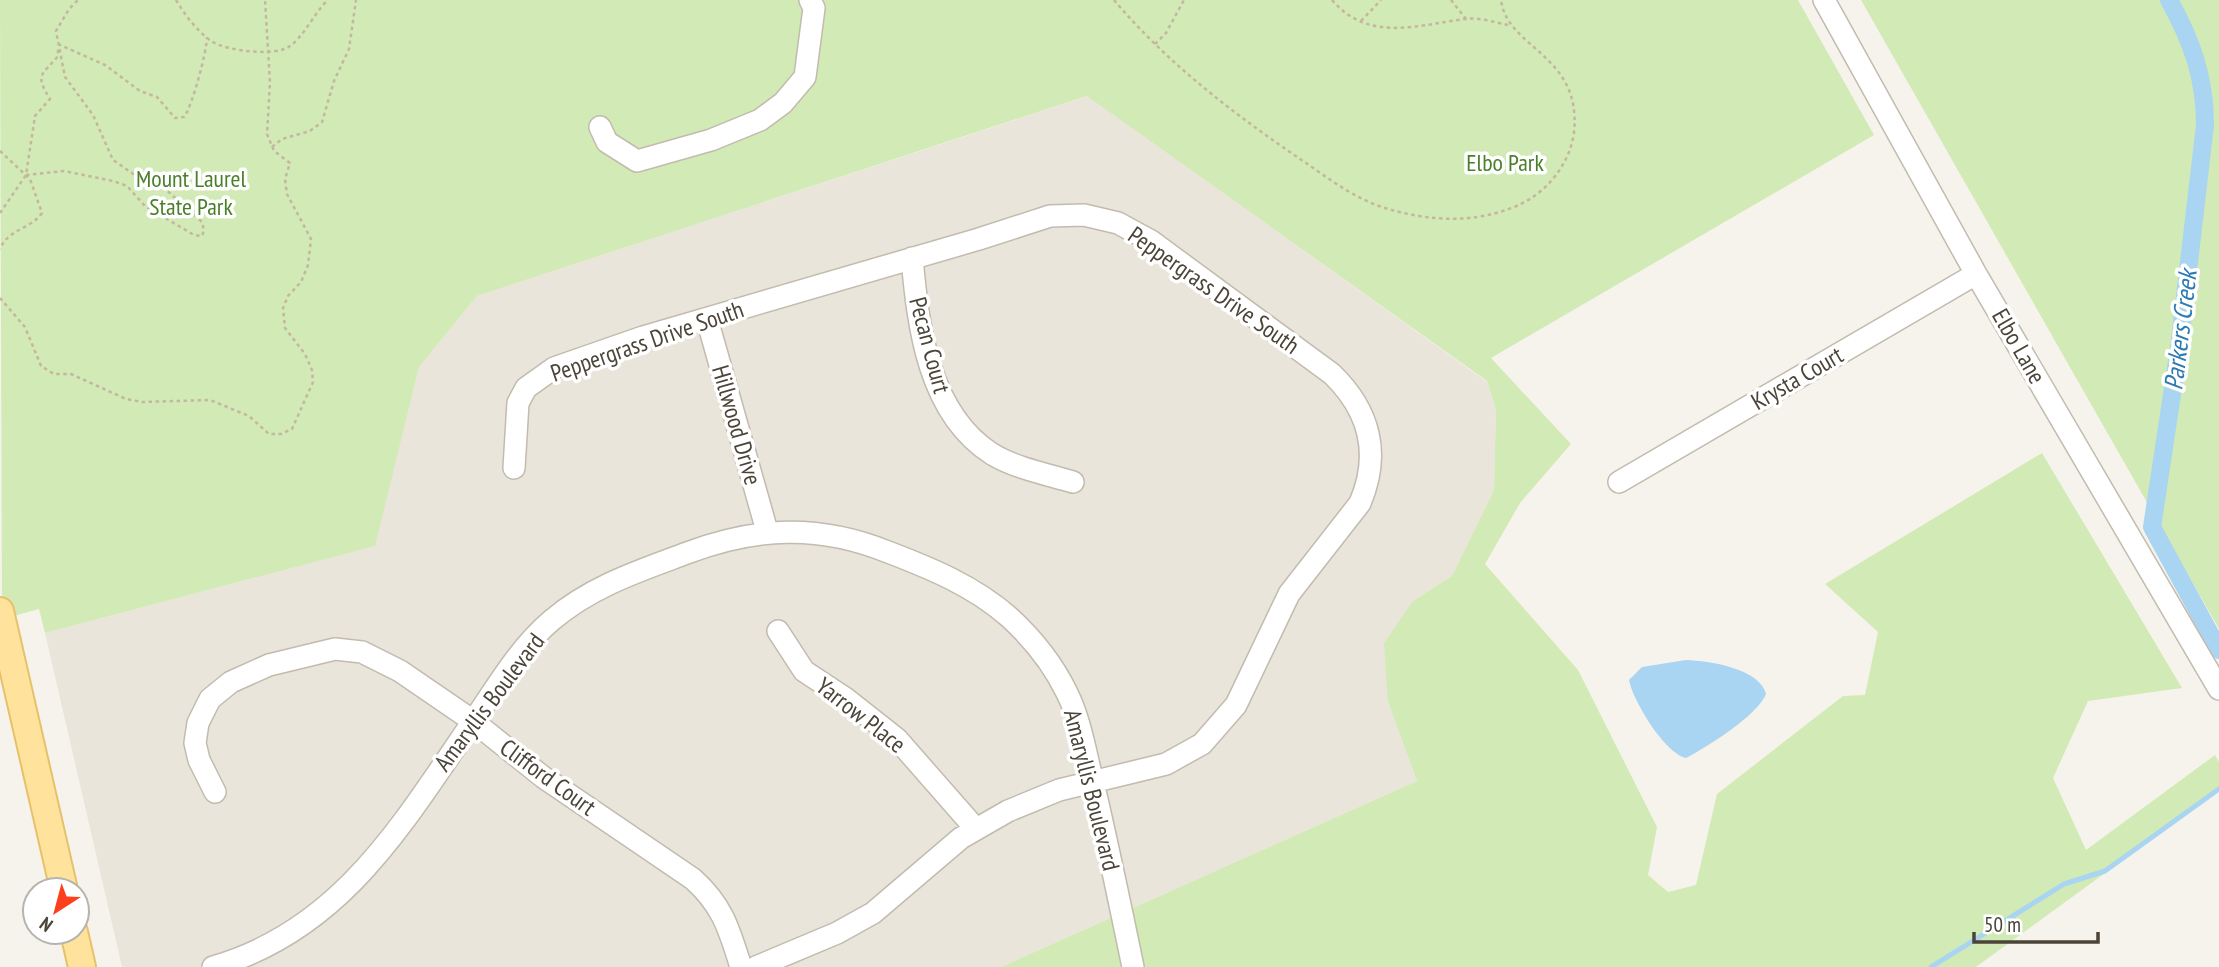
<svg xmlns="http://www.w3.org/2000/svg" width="2219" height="967" viewBox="0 0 2219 967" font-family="'PT Sans Narrow',sans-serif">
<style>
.residential{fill:#eae5da}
.green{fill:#d2eab5}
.water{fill:#a9d4f2}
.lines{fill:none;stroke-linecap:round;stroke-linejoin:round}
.stream{stroke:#a9d4f2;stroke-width:5}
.canal{stroke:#a9d4f2;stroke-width:18}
.minor-casing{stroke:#c2bbae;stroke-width:24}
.major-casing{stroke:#e6c16a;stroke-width:30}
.path{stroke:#c4b79f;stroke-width:2.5;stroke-dasharray:3.5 3.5;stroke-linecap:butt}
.minor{stroke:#fff;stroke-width:21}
.major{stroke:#ffe39c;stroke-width:26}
.labels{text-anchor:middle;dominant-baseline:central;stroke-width:7;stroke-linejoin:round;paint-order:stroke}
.park-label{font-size:24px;fill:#4a7f2a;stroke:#fff}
.street-label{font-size:24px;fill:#4b4439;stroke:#fff}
.water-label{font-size:26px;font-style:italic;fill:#2e7ab2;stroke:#fff}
</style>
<rect width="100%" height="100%" fill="#f6f3ec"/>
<!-- residential -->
<path class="residential" d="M1088 96 1487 382 1496 410 1494 490 1452 576 1413 601 1388 702 1417 781 1001 967H122L45 633 374 546 419 367 477 296Z"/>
<!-- green -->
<path class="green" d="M0 0H1798L1874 135 1491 358 1571 444 1520 503 1485 564 1578 670 1657 827 1648 875 1668 892 1696 885 1717 794 1843 696 1865 695 1878 632 1825 584 2042 453 2182 688 2088 701 2053 778 2086 850 2215 755 2219 762V790L1976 967H1001L1417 781 1388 702 1384 643 1413 601 1452 576 1494 490 1496 410 1487 381 1087 96 477 296 419 367 375 546 45 633 39 609 2 619Z
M1861 0H2219V629Z"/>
<!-- water -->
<path class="water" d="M1686 660C1709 661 1759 668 1766 694 1758 715 1707 747 1686 758 1665 754 1633 701 1629 680L1642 667Z"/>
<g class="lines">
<!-- stream -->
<path class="stream" d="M1931 967 2064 884 2105 871 2219 789"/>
<!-- canal -->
<path class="canal" d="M2169 0C2192 41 2205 78 2205 125L2179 348 2152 527 2219 650"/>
<defs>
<path id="minor" d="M1824 0 1976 274 2219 689
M600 127 607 142 637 161 711 140 760 120 783 103 805 77 814 8 810 0
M912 258C918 326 928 413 992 454 1015 468 1046 474 1073 482
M707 319 767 531
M514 468 518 403 526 388 554 368 643 337 979 239 1050 216 1084 215 1118 223 1151 241 1332 374C1370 411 1381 454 1360 503L1289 594 1236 705 1202 744 1166 764 1059 790 1008 811 961 838 873 913 837 933 756 967
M1619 482 1976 274
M778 631 804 671 845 698 897 739 975 828
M215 792 199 760 195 743 198 723 210 699 231 682 269 665 335 649 362 652 400 671 473 721 543 777 693 879C723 906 729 929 741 967
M213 967C343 930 404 821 476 717 499 683 521 646 552 620 592 586 639 571 687 553 756 527 819 524 888 552 930 568 974 586 1009 617 1032 638 1053 664 1067 693 1080 719 1085 750 1092 778 1107 841 1120 904 1133 967"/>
<path id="major" d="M0 611 64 890
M74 932 82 967"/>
</defs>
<!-- minor casing -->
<use href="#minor" class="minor-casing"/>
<!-- major casing -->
<use href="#major" class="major-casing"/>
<!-- path -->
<path class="path" d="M176 0C185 15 197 31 211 41 226 51 276 57 290 46 304 36 315 12 328 0
M1114 0C1168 64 1234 114 1303 161 1328 178 1355 199 1385 208 1428 221 1472 224 1514 207 1545 195 1570 165 1574 132 1582 54 1507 49 1501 0
M1332 0C1369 43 1417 25 1465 19 1478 17 1494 22 1508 25
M1451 0 1466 19
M1361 21 1381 0
M58 44 105 65 140 91 157 97 175 118 184 117C192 107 207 51 207 37
M1155 44 1166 33 1184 0
M272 147 282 139 310 131 322 122 334 81 349 49 356 0
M0 151 30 179 42 213C31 229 8 229 0 249
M26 175 64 171 113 181 127 186 145 206 194 235 202 236 204 230 202 222 162 186 142 180 113 160 93 115 65 77 56 31 69 9 78 0
M0 213 26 175 35 116 50 99C34 73 42 76 58 56V49
M0 298 25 327 41 366 54 374H71L126 399 142 402 210 400 249 416 269 434H281L292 429 313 382 312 370 305 354 285 328 283 308 288 296 301 282 308 265 311 239 287 194 285 179 290 163 274 151 267 134 270 82 265 0"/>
<!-- minor -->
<use href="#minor" class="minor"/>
<!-- major -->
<use href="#major" class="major"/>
</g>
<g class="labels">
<!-- park labels -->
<g class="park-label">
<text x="1505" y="162">Elbo Park</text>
<text x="191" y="178">Mount Laurel<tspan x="191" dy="28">State Park</tspan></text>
</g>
<!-- street labels -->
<g class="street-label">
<text transform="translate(1214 290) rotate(35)">Peppergrass Drive South</text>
<text transform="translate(647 341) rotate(-19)">Peppergrass Drive South</text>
<text transform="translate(930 345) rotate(75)">Pecan Court</text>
<text transform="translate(2019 346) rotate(60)">Elbo Lane</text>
<text transform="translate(1797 378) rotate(-30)">Krysta Court</text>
<text transform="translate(737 425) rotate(74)">Hillwood Drive</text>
<text transform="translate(489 702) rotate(-53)">Amaryllis Boulevard</text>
<text transform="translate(861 715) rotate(38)">Yarrow Place</text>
<text transform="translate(548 777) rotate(36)">Clifford Court</text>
<text transform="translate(1092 790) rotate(76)">Amaryllis Boulevard</text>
</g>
<!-- water labels -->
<g class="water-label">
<text transform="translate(2180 330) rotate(-83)">Parkers Creek</text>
</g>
</g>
<!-- north arrow -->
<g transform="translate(56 911) rotate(216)"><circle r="33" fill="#ffffff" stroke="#b7b4b0" stroke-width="2"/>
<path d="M0-5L12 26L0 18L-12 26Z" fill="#fc3f1d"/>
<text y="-10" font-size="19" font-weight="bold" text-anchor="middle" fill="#4b4439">N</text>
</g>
<!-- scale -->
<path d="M1974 932v10h124v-10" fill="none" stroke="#4b4439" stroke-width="3.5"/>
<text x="1984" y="932" font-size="21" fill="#4b4439" stroke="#ffffff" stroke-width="5" paint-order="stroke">50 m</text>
</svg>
